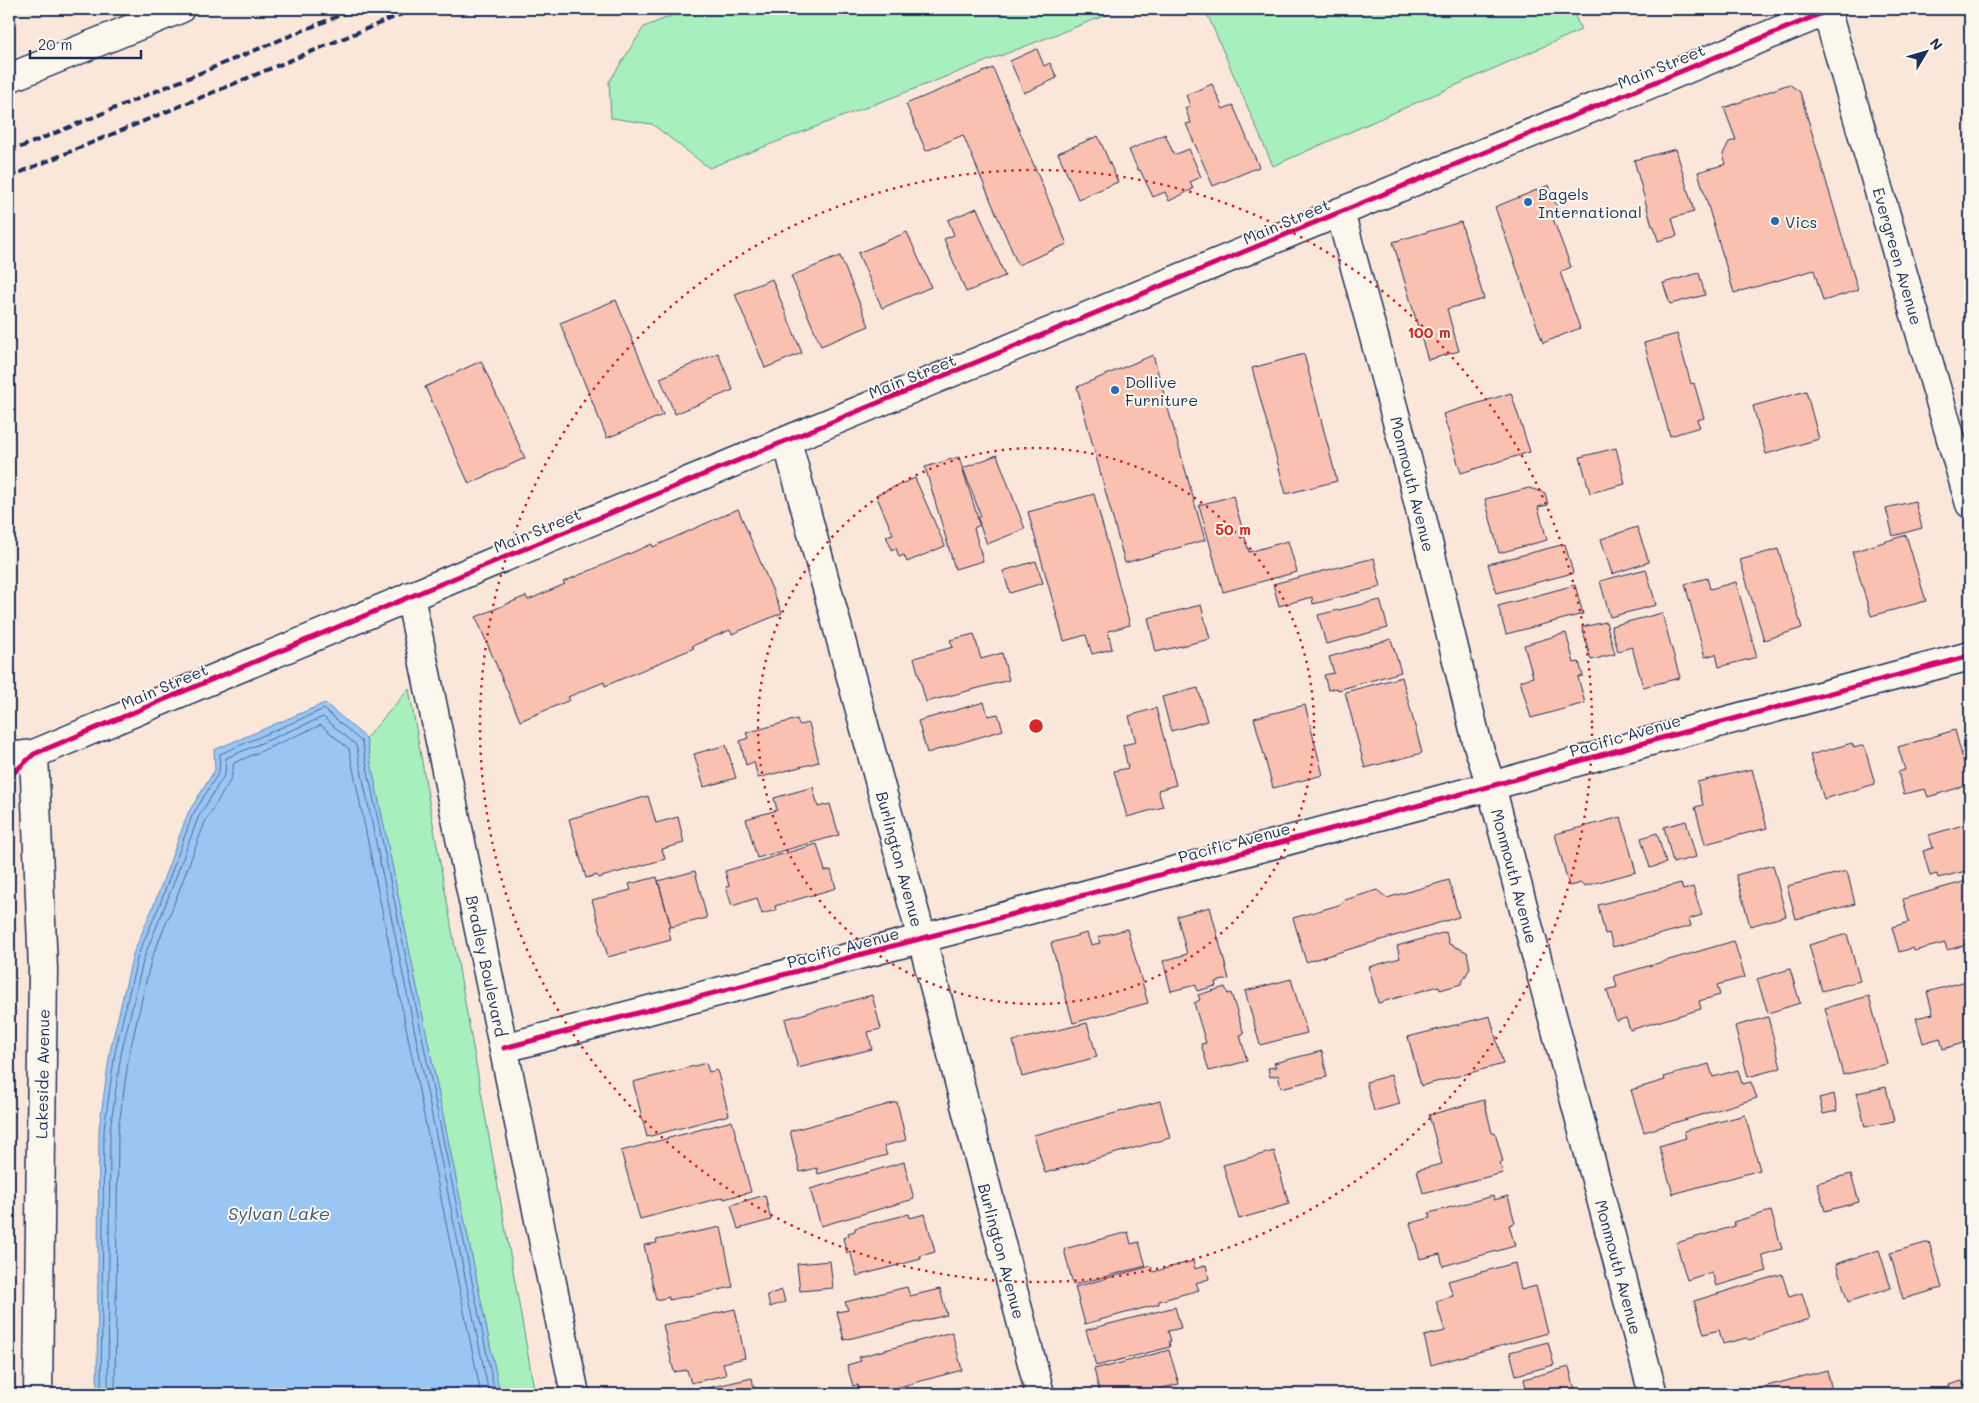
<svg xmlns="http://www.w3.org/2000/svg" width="1979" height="1403" viewBox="0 0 1979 1403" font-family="Mali,sans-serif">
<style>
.green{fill:#a7efbd;stroke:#618f8e}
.water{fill:#9ac6f4;stroke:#678ab8}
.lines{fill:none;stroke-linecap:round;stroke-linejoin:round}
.shore{stroke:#4e6b9a;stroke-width:1}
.building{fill:#fac1b1;stroke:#1b2f5e}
.minor-casing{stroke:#1b2f5e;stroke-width:31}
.tertiary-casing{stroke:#1b2f5e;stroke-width:31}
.secondary-casing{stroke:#1b2f5e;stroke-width:31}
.minor{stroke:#fbf7ec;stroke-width:28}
.tertiary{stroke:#fbf7ec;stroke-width:28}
.secondary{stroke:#fbf7ec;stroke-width:28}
.rail{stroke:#1b2f5e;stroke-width:4;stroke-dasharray:8 4;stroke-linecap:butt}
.cycleway-casing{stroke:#fbf7ec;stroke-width:8}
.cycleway{stroke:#d6006c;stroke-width:5}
.ring{fill:none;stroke:#d62828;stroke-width:2.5;stroke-dasharray:2.5 5}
.poi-dot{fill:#1f6fb2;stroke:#fbf7ec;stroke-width:2}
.labels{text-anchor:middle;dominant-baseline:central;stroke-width:4;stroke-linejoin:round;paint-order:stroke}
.street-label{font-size:16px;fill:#1b2f5e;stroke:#fbf7ec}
.poi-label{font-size:16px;fill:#1b2f5e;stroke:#fbf7ec;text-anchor:start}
.water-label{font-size:18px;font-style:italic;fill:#3b5584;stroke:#fbf7ec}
.centre{fill:#d62828;stroke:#fbf7ec;stroke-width:2.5}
.ring-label{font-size:15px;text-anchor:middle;font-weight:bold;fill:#d62828;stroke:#fbf7ec;stroke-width:4;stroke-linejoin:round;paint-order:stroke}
</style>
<rect width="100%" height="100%" fill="#fbe7da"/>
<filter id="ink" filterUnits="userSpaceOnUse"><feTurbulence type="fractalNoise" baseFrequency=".02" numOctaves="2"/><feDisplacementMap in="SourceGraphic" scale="10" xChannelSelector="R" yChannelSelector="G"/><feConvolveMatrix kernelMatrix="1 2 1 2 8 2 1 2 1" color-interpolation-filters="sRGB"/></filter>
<g filter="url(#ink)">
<!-- green -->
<path class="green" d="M688 9H1122L709 168 652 124 611 118 609 82 644 27Z
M1205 9H1572L1581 30 1273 166Z
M409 689 535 1394H500L366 738Z"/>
<!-- water -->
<path class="water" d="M325 703 366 738 500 1394H97L99 1129 110 1051 133 954 155 902 188 813 215 770 214 750Z"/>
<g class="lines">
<!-- shore -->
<path class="shore" d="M101 1394 104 1130 115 1052 138 955 160 904 192 816 219 772 220 754 324 709 362 742 495 1394
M108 1394 110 1130 121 1054 144 957 165 906 198 818 225 774 226 758 323 717 356 745 489 1394
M115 1394 118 1131 129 1055 151 960 172 909 205 822 231 779 234 763 321 725 349 749 481 1394"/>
</g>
<!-- building -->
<path class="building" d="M1037 49 1044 66 1050 63 1057 78 1024 93 1010 61Z
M993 68 1067 244 1018 265 963 135 926 151 906 104Z
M1212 84 1223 109 1233 105 1259 167 1213 186 1186 124 1191 123 1185 108 1190 106 1186 95Z
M1789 84 1800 92 1858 290 1823 301 1814 270 1734 293 1698 172 1726 164 1723 154 1729 142 1736 140 1724 108Z
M1165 134 1174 155 1189 149 1201 177 1190 182 1193 189 1169 201 1165 192 1153 197 1140 170H1138L1129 150Z
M1098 136 1118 182 1078 199 1058 153Z
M1676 149 1694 212 1672 218 1677 236 1658 241 1654 226H1652L1634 160Z
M1549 185 1559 213 1552 216 1571 267 1560 272 1580 328 1543 343 1495 207Z
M977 208 1005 276 966 292 944 239 954 235 948 220Z
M1461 222 1484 299 1447 309 1459 351 1428 360 1393 242Z
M907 232 931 287 882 308 858 253Z
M840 256 869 326 821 346 791 276Z
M1699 273 1705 295 1670 304 1663 283Z
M772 279 802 353 765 368 735 294Z
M616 300 663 415 607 438 560 323Z
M1677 334 1691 384 1694 383 1704 418 1697 420 1700 427 1670 436 1644 343Z
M718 353 733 390 675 414 660 378Z
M1304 354 1337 481 1286 494 1252 368Z
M1153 355 1205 540 1125 563 1077 387Z
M481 361 525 458 469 484 425 387Z
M1806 391 1819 439 1766 454 1753 406Z
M1511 393 1530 452 1461 473 1443 414Z
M1616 448 1625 484 1590 493 1580 457Z
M997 455 1025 529 987 544 977 518 981 516 963 468Z
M959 457 980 525 974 528 983 561 955 569 925 467Z
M915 478 945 546 907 562 904 555 899 557 896 548 892 550 886 536 893 534 876 495Z
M1529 488 1545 493 1548 505 1538 507 1547 540 1499 553 1485 499Z
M1094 494 1130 625 1108 631 1112 649 1092 654 1086 635 1064 641 1028 512Z
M1233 496 1249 552 1288 541 1297 572 1223 592 1199 505Z
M1915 501 1922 528 1893 536 1886 508Z
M738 509 782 613 732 634 730 630 692 646 694 648 605 686 604 682 568 697 570 700 520 721 476 617 526 596 528 600 565 584 563 582 652 544 653 547Z
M1637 527 1649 562 1612 574 1601 539Z
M1906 535 1926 601 1871 616 1852 552Z
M1565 544 1573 573 1496 593 1488 564Z
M1778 549 1802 628 1764 640 1740 560Z
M1374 558 1381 587 1313 604 1312 597 1279 606 1273 584Z
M1036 561 1043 583 1010 593 1003 571Z
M1646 569 1656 605 1610 617 1600 581Z
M1707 578 1710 589 1736 582 1757 657 1719 667 1716 654 1705 657 1685 584Z
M1575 585 1583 614 1506 634 1498 606Z
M1380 600 1388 628 1326 644 1318 615Z
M1201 605 1210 639 1156 652 1148 618Z
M1662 613 1680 678 1643 687 1632 647 1618 651 1611 626Z
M1606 622 1615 654 1591 660 1582 627Z
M1566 633 1574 663 1579 662 1583 676 1578 677 1585 703 1531 718 1520 681 1533 677 1524 645Z
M974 634 981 659 1002 653 1009 680 926 702 914 658 953 647 950 640Z
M1391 639 1401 672 1338 690 1337 688 1328 690 1324 675 1334 673 1329 657Z
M1402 677 1422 753 1365 768 1345 692Z
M1198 688 1207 721 1171 731 1162 697Z
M984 702 988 716 998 714 1003 730 927 753 918 721Z
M1305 705 1323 775 1273 788 1254 718Z
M1156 708 1176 785 1158 790 1163 807 1127 817 1114 771 1128 768 1123 745 1136 742 1129 716Z
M797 719 799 725 809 723 819 762 758 778 754 762 746 765 740 741 748 738 746 733Z
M1955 730 1964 763 1970 770V781L1968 785 1928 797 1925 789 1904 794 1898 772 1905 770 1898 747Z
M1852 743 1854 748 1864 745 1875 784 1824 799 1810 755Z
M726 745 736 778 704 787 694 754Z
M1752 769 1767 828 1705 844 1695 807 1703 805 1697 782Z
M813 787 818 807 830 804 839 835 757 858 746 819 777 810 774 798Z
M648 796 656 823 678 817 684 843 662 849 665 859 598 878 597 875 586 878 569 819Z
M1621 817 1636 872 1584 886 1582 883 1569 886 1555 834Z
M1686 821 1696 857 1673 863 1664 827Z
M1970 823V870L1938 878 1937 874 1930 876 1923 851 1933 848 1929 835Z
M1657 833 1666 863 1650 868 1641 838Z
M817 844 825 871 831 870 836 888 775 906 776 910 762 914 757 898 732 906 726 887 729 886 725 871Z
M1773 865 1786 916 1750 926 1736 875Z
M695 871 707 918 671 927 658 881Z
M1847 871 1855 904 1796 919 1787 886Z
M657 877 671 927H668L671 940 608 957 592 900 631 890 629 884Z
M1449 880 1459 917 1306 962 1293 918 1339 905 1345 900 1377 890 1387 898Z
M1970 880V944L1947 950 1945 943 1914 951 1913 948 1899 952 1892 927 1909 922 1903 899Z
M1681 883 1683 890 1693 887 1702 915 1689 919 1691 926 1613 947 1609 933 1605 934 1598 905Z
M1210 907 1229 979 1215 982 1216 986 1197 991 1196 985 1171 991 1163 961 1187 954 1177 916Z
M1127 929 1148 1003 1073 1023 1051 943 1087 933 1091 945 1100 943 1098 937Z
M1446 932 1449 944 1467 952 1470 968 1461 984 1440 990 1439 986 1378 1003 1369 967 1400 958 1397 946Z
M1847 934 1860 981 1822 991 1809 945Z
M1734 941 1745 977 1717 985 1720 995 1699 1001 1701 1009 1630 1030 1626 1018 1616 1021 1607 990 1617 987 1614 976Z
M1790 969 1800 1003 1768 1013 1757 979Z
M1291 979 1307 1033 1260 1045 1245 991Z
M1970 980V1041L1943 1049 1940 1038 1923 1043 1916 1018 1933 1014 1927 992Z
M1225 987 1228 994 1231 993 1244 1034 1240 1035 1247 1061 1209 1071 1201 1044 1206 1043 1194 1003 1200 1000 1198 995Z
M872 995 881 1029 868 1032 872 1049 798 1068 785 1019Z
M1869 996 1887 1064 1843 1075 1825 1008Z
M1490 1016 1503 1064 1421 1086 1408 1037Z
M1768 1017 1781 1068 1748 1077 1735 1026Z
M1087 1023 1097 1057 1022 1077 1013 1041Z
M1322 1051 1327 1077 1281 1088 1278 1075 1270 1077 1268 1068 1276 1067 1274 1063Z
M706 1063 709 1072 717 1070 729 1115 647 1137 633 1082Z
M1709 1064 1713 1077 1738 1070 1742 1084 1751 1082 1757 1098 1644 1132 1631 1090 1665 1080 1664 1077Z
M1391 1075 1400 1104 1374 1111 1366 1082Z
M1886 1087 1894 1121 1865 1127 1857 1093Z
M1834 1094 1837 1111 1823 1114 1819 1098Z
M1484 1100 1492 1133 1495 1132 1503 1162 1500 1163 1503 1173 1423 1193 1417 1170 1442 1164 1429 1115Z
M1160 1101 1170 1138 1045 1173 1034 1135Z
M897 1102 906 1140 884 1146 887 1155 818 1174 817 1168 800 1172 790 1131Z
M1745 1115 1760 1170 1673 1194 1659 1146 1686 1138 1684 1131Z
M732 1121 751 1192 724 1199V1197L640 1219 621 1151Z
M1274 1151 1289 1204 1239 1219 1223 1165Z
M904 1162 914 1199 821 1226 810 1189Z
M1851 1174 1859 1202 1825 1211 1817 1183Z
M765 1195 771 1220 738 1229 731 1205Z
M1493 1196 1494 1200 1508 1196 1515 1223 1509 1225 1515 1246 1443 1266 1440 1254 1420 1259 1410 1223 1430 1218 1429 1213Z
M1771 1211 1782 1249 1762 1255 1767 1271 1716 1286 1712 1272 1687 1280 1676 1243 1735 1226 1733 1222Z
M909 1214 910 1218 925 1214 935 1252 920 1256 921 1259 857 1276 850 1251 847 1253 843 1238 849 1236 848 1233 855 1231V1228Z
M721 1227 733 1287 669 1300V1297L656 1300 644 1245 657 1243 656 1240Z
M1128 1232 1131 1244 1139 1242 1146 1266 1073 1285 1064 1249Z
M1929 1242 1942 1288 1903 1299 1890 1253Z
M1879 1250 1891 1288 1848 1302 1836 1264Z
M830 1261 833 1288 800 1291 797 1264Z
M1193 1261 1195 1269 1206 1265 1209 1279 1196 1283 1199 1290 1159 1301V1304L1085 1324 1075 1287 1151 1266 1153 1272Z
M1515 1263 1521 1290 1536 1286 1548 1333 1431 1365 1424 1336 1445 1331 1436 1301 1453 1296 1448 1281Z
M1782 1274 1789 1297 1802 1293 1810 1319 1763 1333 1762 1336 1749 1340 1746 1338 1723 1344 1719 1330 1704 1334 1694 1301Z
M907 1287 910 1296 940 1289 947 1315 844 1340 837 1312 848 1310 845 1302Z
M782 1290 785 1302 770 1307 767 1295Z
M1175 1307 1181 1328 1168 1331 1171 1341H1169L1170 1347 1096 1366 1086 1330Z
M735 1309 745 1358 723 1363 726 1375 691 1383 687 1370 674 1372 663 1325Z
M952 1332 962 1370 873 1394H869L868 1392 861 1394 858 1385 853 1386 847 1365 861 1361 859 1357Z
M1548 1342 1554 1365 1516 1375 1510 1352Z
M1169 1350 1179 1384 1139 1394H1100L1094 1369 1106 1366V1367Z
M1569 1367 1576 1394H1504L1526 1388 1524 1379Z
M1827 1370 1833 1394H1737Z
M752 1378 755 1394H686V1393Z
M1962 1381 1964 1386 1970 1385V1394H1952L1949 1385Z
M965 1386 967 1394H935Z"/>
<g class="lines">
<defs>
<path id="minor" d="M1826 9 1970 504
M1340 212 1411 473 1477 742 1491 786 1653 1394
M787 441 922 939 1040 1394
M410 596 575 1394
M34 754 43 969 38 1394
M504 1048 950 931 1491 786 1654 740 1970 656"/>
<path id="tertiary" d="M9 78 180 9"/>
<path id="secondary" d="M9 757 34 754 560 534 1832 9"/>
</defs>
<!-- minor casing -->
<use href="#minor" class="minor-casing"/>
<!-- tertiary casing -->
<use href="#tertiary" class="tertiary-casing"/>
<!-- secondary casing -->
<use href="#secondary" class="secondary-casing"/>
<!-- minor -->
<use href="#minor" class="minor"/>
<!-- tertiary -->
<use href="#tertiary" class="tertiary"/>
<!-- secondary -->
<use href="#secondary" class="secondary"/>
<!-- rail -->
<path class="rail" d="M9 152 355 9
M9 177 414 9"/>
<defs>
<path id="cycleway" d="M9 777 34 754 560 534 1832 9
M504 1048 950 931 1491 786 1654 740 1970 656"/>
</defs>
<!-- cycleway casing -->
<use href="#cycleway" class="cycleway-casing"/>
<!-- cycleway -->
<use href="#cycleway" class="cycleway"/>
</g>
</g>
<!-- distance rings -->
<g class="ring">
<circle cx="1036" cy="726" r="278"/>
<circle cx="1036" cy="726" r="556"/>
</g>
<!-- markers -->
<g class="poi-dot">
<circle cx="1528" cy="202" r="5"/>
<circle cx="1775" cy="221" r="5"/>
<circle cx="1115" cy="390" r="5"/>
</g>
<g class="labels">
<!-- street labels -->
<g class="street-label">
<text transform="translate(1661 66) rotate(-22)">Main Street</text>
<text transform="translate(1286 221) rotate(-23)">Main Street</text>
<text transform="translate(1898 256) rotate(74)">Evergreen Avenue</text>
<text transform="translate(912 376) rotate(-22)">Main Street</text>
<text transform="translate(1413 484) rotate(76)">Monmouth Avenue</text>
<text transform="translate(537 530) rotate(-22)">Main Street</text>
<text transform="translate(164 686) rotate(-23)">Main Street</text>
<text transform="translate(1625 735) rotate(-16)">Pacific Avenue</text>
<text transform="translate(1234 842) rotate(-15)">Pacific Avenue</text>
<text transform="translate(900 859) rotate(75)">Burlington Avenue</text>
<text transform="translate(1515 876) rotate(75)">Monmouth Avenue</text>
<text transform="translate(843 947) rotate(-15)">Pacific Avenue</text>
<text transform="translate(487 966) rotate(78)">Bradley Boulevard</text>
<text transform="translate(42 1074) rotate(-89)">Lakeside Avenue</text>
<text transform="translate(1002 1251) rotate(75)">Burlington Avenue</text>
<text transform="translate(1619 1267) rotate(75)">Monmouth Avenue</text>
</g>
<!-- poi labels -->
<g class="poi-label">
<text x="1538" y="193">Bagels<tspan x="1538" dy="18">International</tspan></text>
<text x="1785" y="221">Vics</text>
<text x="1125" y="381">Dollive<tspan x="1125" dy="18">Furniture</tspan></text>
</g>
<!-- water labels -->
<g class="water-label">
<text x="279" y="1213">Sylvan Lake</text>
</g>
</g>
<circle cx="1036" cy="726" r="8" class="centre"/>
<g class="ring-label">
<text x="1429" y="338">100 m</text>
<text x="1233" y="535">50 m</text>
</g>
<!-- margin -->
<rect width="1979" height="1403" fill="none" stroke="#fbf7ec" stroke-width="30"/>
<rect x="15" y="15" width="1949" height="1373" fill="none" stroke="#1b2f5e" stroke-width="2" filter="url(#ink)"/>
<!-- north arrow -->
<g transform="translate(1926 52) rotate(52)" stroke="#fbf7ec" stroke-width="4" paint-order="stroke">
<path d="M0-4L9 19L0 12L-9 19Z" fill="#1b2f5e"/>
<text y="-8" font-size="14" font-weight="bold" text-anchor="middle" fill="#1b2f5e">N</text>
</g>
<!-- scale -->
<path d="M30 50v8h111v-8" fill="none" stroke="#1b2f5e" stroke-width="2.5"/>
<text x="38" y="50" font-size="15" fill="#1b2f5e" stroke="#fbf7ec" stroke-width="4" paint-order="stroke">20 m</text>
</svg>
